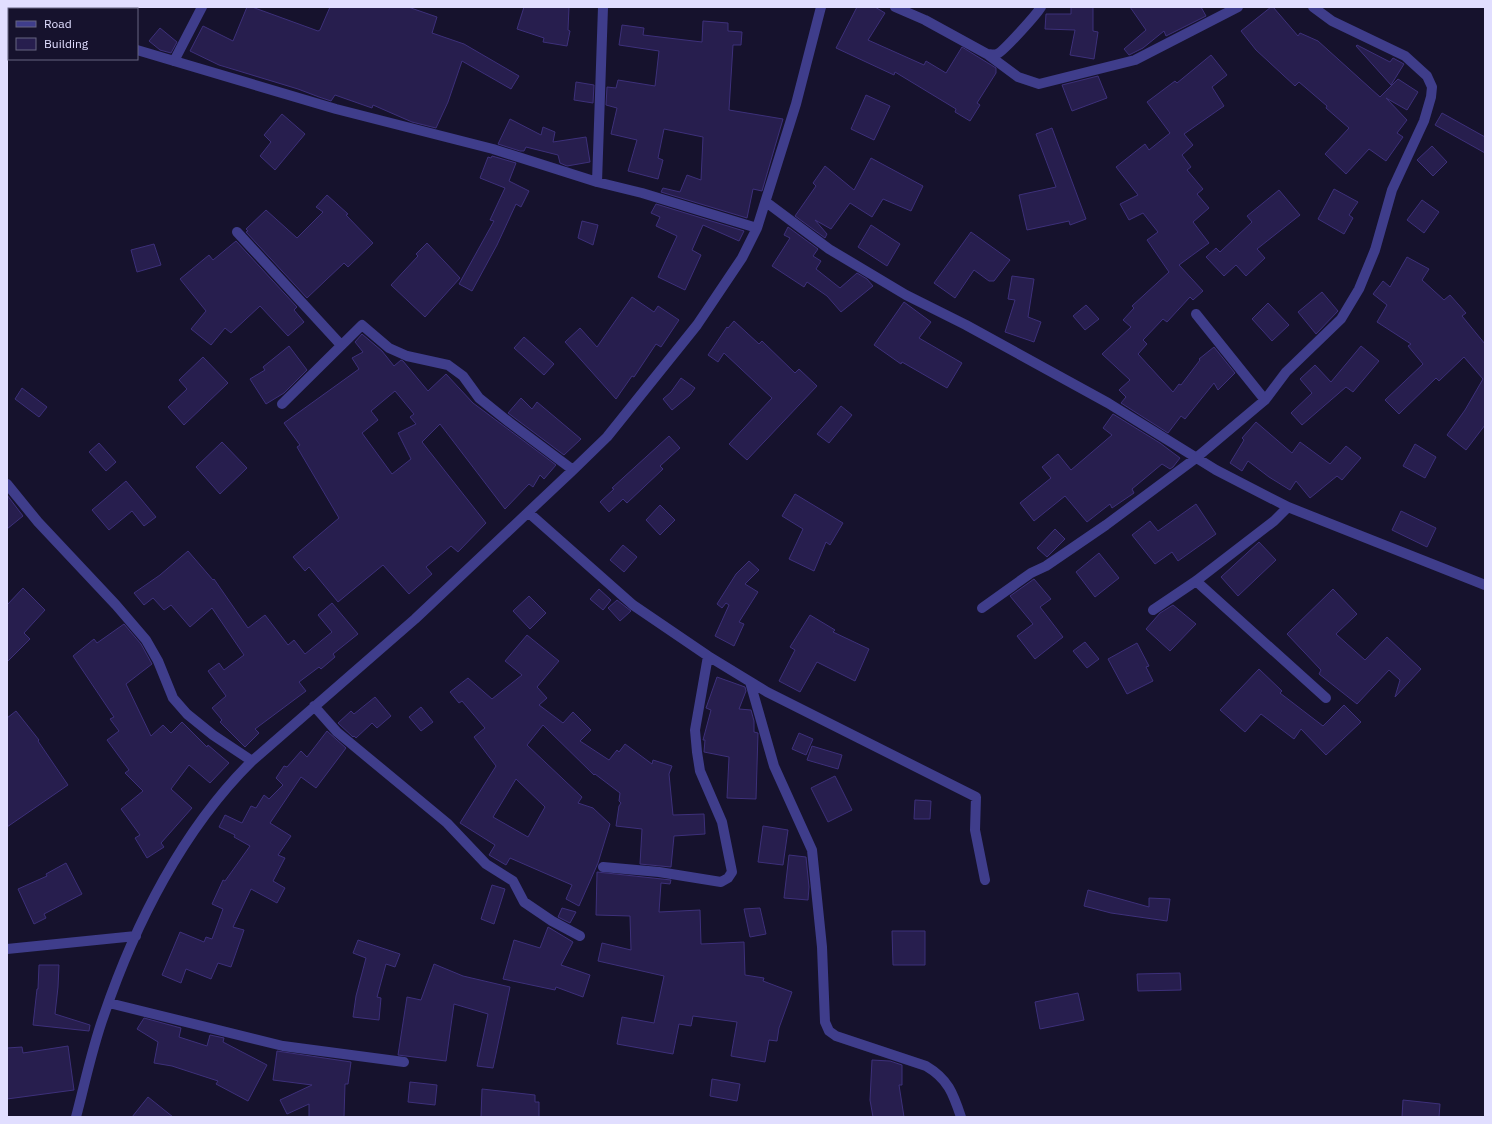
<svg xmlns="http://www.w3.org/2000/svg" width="1492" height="1124" viewBox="0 0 1492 1124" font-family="'IBM Plex Sans',sans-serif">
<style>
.building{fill:#271e4e;stroke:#3d307a;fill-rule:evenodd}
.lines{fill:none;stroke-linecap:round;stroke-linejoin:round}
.street{stroke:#3f3d8b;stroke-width:10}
</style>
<rect width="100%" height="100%" fill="#16122d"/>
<!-- building -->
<path class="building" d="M247 7H252L318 31 320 30 330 7H408L437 17 432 33 464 44 519 76 511 89 462 61 448 102 436 128 412 122 373 105 372 108 335 95 331 101 319 97 298 89 219 65 190 51 203 26 233 41Z
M524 7H569L568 30 570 31 567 46 543 42 544 38 517 29Z
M857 7H875L885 13 868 40 924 65 926 61 946 73 962 47 996 68V73L977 103 980 105 970 121 955 112 956 109 895 72 894 75 836 48Z
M1071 7H1093V31L1098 32 1094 59 1070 55 1075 30 1045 29 1046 14H1071Z
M1130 7H1201L1206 16 1166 36 1164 31 1143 48 1129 55 1124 49 1146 30Z
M1271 7H1273L1298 36 1300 33 1318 41 1380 97 1398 79 1418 92 1407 110 1386 98 1407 120 1397 133 1403 137 1386 161 1369 149 1346 174 1325 154 1349 128 1326 108 1327 106 1299 82 1295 86 1256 50 1241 31Z
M703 21 728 23V31L742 32 741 45H733L729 110 783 119 762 191 753 189 747 218 661 192 663 188 680 192 687 175 701 180 703 137 664 129 658 158 663 160 658 179 628 171 637 140 611 134 617 108 606 105 607 87 616 88 618 80 655 86 659 51 619 45 622 25 644 28 643 35 702 42Z
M160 28 177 42 171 53 160 50 149 41Z
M1357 45 1390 62 1393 58 1404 64 1391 85 1356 46Z
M1211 55 1227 75 1212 87 1224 106 1184 134 1193 145 1182 155 1191 167 1187 170 1203 189 1197 194 1209 208 1193 222 1209 243 1179 265 1203 291 1193 300 1190 297 1167 322 1163 319 1143 340 1147 344 1138 354 1173 392 1179 384 1181 385 1200 360 1199 359 1214 347 1235 373 1218 390 1214 383 1185 419 1181 416 1168 433 1121 403 1126 397 1119 390 1130 380 1102 354 1131 327 1123 320 1134 308 1132 306 1169 272 1147 240 1158 232 1143 213 1129 220 1120 204 1138 195 1116 167 1145 144 1149 150 1170 133 1147 102 1175 81 1177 83Z
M1098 76 1107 98 1072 111 1062 85Z
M576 82 594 85 593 103 574 100Z
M866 95 890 106 874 140 851 129Z
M1442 113 1485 137V153L1435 125Z
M282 114 305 134 275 170 260 156 271 142 264 135Z
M510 119 541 135 543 127 555 132 553 142 586 137 590 162 567 166 560 163 558 155 526 147 524 151H520L498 144Z
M1052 128 1086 219 1070 225 1069 221 1027 230 1019 195 1056 187 1036 134Z
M1432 146 1447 162 1433 176 1417 160Z
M492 156 516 163 509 181 529 191 521 207 516 204 497 245 472 291 459 284 494 221 490 220 505 188 480 178 488 157 491 158Z
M871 158 923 186 911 211 883 199 872 217 850 203 831 229 815 220 827 234 825 238 795 216 816 186 813 183 825 166 854 190Z
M1334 189 1358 202 1349 215 1353 218 1344 234 1318 219Z
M1279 190 1300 215 1257 249 1265 258 1246 276 1236 265 1224 276 1206 257 1216 248 1220 252 1252 222 1247 216Z
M327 195 348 214 346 215 373 243 348 267 344 263 307 298 246 232 248 231 246 229 266 210 297 238 323 212 316 207Z
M1422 200 1439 212 1424 233 1407 220Z
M656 204 744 231 739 241 703 225 692 250 701 255 685 290 658 277 677 236 656 226 660 217 651 213Z
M582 221 598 225 593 245 578 238Z
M871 225 900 244 887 266 858 247Z
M788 227 818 249 813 256 821 261 816 269 840 288 857 273 867 279 873 286 841 312 827 296 807 282 804 287 772 266 790 238 784 235Z
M971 232 1010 260 994 281H989L974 270 955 298 934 283Z
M236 241 297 307 294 310 304 322 288 336 260 306 231 333 225 328 211 345 191 329 206 311 180 279 209 255 213 260Z
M427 243 460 278 425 317 391 285 418 256 416 254Z
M154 244 161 265 137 272 131 250Z
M1407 257 1429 269 1422 280 1444 300 1450 295 1466 313 1462 316 1485 344V425L1466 450 1447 435 1465 410 1483 379 1464 357 1439 381 1436 378 1399 414 1385 400 1423 364 1408 346 1411 344 1377 322 1387 305 1373 294 1383 281 1390 287Z
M1012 276 1034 279 1028 317 1041 322 1034 342 1005 332 1015 300 1008 299Z
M1322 292 1338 311 1316 334 1298 312Z
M632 297 654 312 658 306 679 320 661 347 656 344 634 377 632 376 616 399 565 342 580 328 597 347Z
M904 302 931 322 919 338 962 363 947 388 902 362 901 364 874 345Z
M1268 303 1289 325 1272 341 1252 319Z
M1086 305 1099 319 1085 330 1073 316Z
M734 321 759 344 762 341 795 373 799 369 817 386 747 460 729 444 772 398 724 353 718 362 708 355 727 327 728 328Z
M362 334 382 351 394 366 401 360 403 361 428 391 446 374 473 403 556 465 544 479 540 475 533 487 529 484 505 509 440 424 422 442 486 523 458 552 451 546 426 567 432 574 409 594 383 565 338 602 309 567 305 571 293 557 339 518 297 447 300 445 284 423 359 369 352 358 363 352 355 342ZM395 391 414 414 410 417 416 424 398 433 411 459 392 474 362 433 378 420 371 411Z
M524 337 554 364 544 375 514 348Z
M289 346 307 370 284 393 266 404 250 379 265 370 263 367Z
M1361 346 1379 361 1353 392 1346 387 1302 425 1291 413 1312 393 1300 379 1315 365 1331 382Z
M203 357 228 383 184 425 168 407 187 389 179 380Z
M681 378 695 388 690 395 672 410 663 399 671 392Z
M22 388 47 407 39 417 15 399Z
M521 398 532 409 537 402 581 439 564 455 508 413Z
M841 406 852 415 829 443 817 434Z
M1113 414 1160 443 1180 458 1173 467 1170 469 1162 464 1132 489 1134 493 1112 508 1110 504 1087 522 1065 496 1034 521 1020 503 1051 478 1042 467 1058 454 1071 470 1112 435 1103 428Z
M1256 422 1292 453 1300 442 1330 464 1346 446 1361 458 1342 480 1337 476 1310 498 1296 481 1290 490 1269 477 1248 461 1242 471 1230 463 1244 440 1242 438Z
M669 436 680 448 660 466 663 469 627 503 623 499 609 512 600 502 614 489 612 488Z
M222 442 247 468 220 494 196 467Z
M99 443 116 462 106 471 89 452Z
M1415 444 1436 457 1425 478 1403 466Z
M126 481 156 517 144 526 132 511 109 530 92 510Z
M795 494 843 523 830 545 826 542 814 571 789 559 803 529 782 516Z
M7 495 23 516 7 529Z
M1196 504 1216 534 1178 561 1172 552 1155 564 1132 535 1150 521 1158 531Z
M660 505 675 520 660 535 646 520Z
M1401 511 1436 528 1427 547 1392 530Z
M1055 529 1065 539 1047 557 1037 548Z
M1259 542 1276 560 1238 596 1221 577Z
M623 545 637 557 624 572 610 560Z
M188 551 213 580 214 579 248 628 265 615 288 645 294 640 305 654 332 632 318 615 332 603 358 634 333 654 335 657 321 669 319 667 299 682 306 691 255 729 259 733 245 747 220 722 222 720 212 708 226 696 208 671 219 663 224 670 244 655 212 608 190 627 171 605 164 610 153 598 144 605 134 593 160 575Z
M1099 553 1119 578 1095 597 1076 572Z
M749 561 759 570 745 584 758 592 739 622 744 624 734 646 715 636 729 605 726 603 722 608 717 604 736 574Z
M1034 579 1051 599 1040 607 1063 637 1035 659 1017 636 1033 624 1010 596Z
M23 588 45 610 24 633 30 639 7 662V605Z
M599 589 611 600 603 610 590 599Z
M1333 589 1357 614 1336 634 1365 660 1387 637 1421 669 1395 697 1400 680 1389 670 1357 704 1319 674 1321 670 1287 634Z
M529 596 546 613 530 629 513 611Z
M617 600 631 611 620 621 608 608Z
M1173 605 1196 624 1170 651 1146 629 1160 613Z
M810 615 835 630 833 632 869 649 855 681 817 662 800 692 779 681 795 650 790 647Z
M124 624 141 644 152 664 126 684 151 736 163 725 171 733 182 722 207 747 208 745 229 763 210 783 189 765 171 789 192 808 161 843 164 847 147 858 135 838 140 835 121 809 143 791 125 773 129 770 107 740 119 731 110 719 114 717 73 656 94 639 97 643Z
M527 635 559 661 537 687 547 698 539 705 563 723 573 712 591 730 580 741 609 760 617 750 619 752 625 744 652 764 653 760 672 766 669 774 673 815 704 814 705 834 674 836 671 867 640 864 642 829 616 826 619 806 621 803 619 801 620 793 595 774 594 775 543 725 527 745 582 797 578 803 593 808 610 824 598 863 579 906 566 899 572 885 510 858 506 865 489 855 495 845 460 823 496 766 474 737 485 728 462 701 459 703 450 692 468 678 492 699 522 675 505 661ZM516 779 545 807 528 837 493 817Z
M1085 642 1099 659 1087 668 1073 651Z
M1137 643 1149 666 1146 667 1153 681 1127 694 1108 659Z
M1259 669 1282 691 1280 693 1323 726 1344 705 1361 722 1326 755 1301 729 1294 739 1261 714 1245 732 1220 710Z
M717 677 745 687 746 691 739 709 751 710 754 721V732L758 733 756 799 727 798 729 757 704 752 705 740H703L711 710 706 708Z
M375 697 391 716 377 728 372 723 356 738 354 736 353 737 338 723 351 711 354 714Z
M421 707 433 722 421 731 409 717Z
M16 711 39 740 38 741 68 785 7 827V718Z
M327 731 346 748 316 788 301 777 270 823 291 836 278 855 285 858 273 881 285 888 277 903 251 889 233 927 244 930 231 967 218 963 211 979 186 969 181 983 162 975 180 932 204 942 206 937 212 939 223 909 212 904 223 880 225 881 250 846 234 837 235 835 219 827 225 815 242 823 251 806 256 808 264 795 269 799 283 785 276 778 284 766 287 767 301 751 307 757Z
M799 733 813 739 806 755 792 749Z
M812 746 842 755 838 769 807 760Z
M835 776 852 810 828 822 811 788Z
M915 800 931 801 930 819H914Z
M763 826 788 830 783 865 758 862Z
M789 855 806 857 809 887 808 900 784 898Z
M66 863 82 894 44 914 46 918 34 924 18 889 47 876 46 874Z
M597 872 671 880 670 884 661 883 659 912 700 910 701 944 744 942 745 975 764 978 763 981 792 992 779 1028 777 1041 769 1040 765 1062 731 1056 737 1022 693 1016 691 1026 679 1024 673 1054 617 1044 622 1017 654 1023 664 976 598 961 602 943 631 950 630 916 596 915Z
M492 885 505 889 494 924 481 919Z
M1088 890 1149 907V898L1170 899 1167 921 1111 913 1084 906Z
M562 908 576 912 570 923 558 917Z
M760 908 766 934 750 937 744 909Z
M548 927 573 942 561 965 590 975 583 997 556 987 555 990 503 979 514 940 540 948Z
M892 931H925V965H893Z
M358 940 400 954 395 967 386 964 377 997 381 998 379 1020 353 1017 356 996 366 958 353 953Z
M434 964 463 976 510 987 493 1068 477 1066 488 1014 454 1004 446 1061 398 1055 407 997 421 1000Z
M39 965H59L58 987 55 1014 90 1025 89 1031 33 1025 37 989H38Z
M1180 973 1181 990 1138 991 1137 974Z
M1078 993 1084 1020 1040 1029 1035 1002Z
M144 1018 181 1028 179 1037 207 1046 210 1035 224 1038 223 1042 267 1065 248 1101 216 1084 218 1081 172 1066 154 1063 158 1042 137 1029Z
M68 1046 74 1090 7 1099V1048L22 1047 23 1053Z
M277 1051 351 1062 348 1084H345L344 1117H309V1104L287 1114 280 1100 312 1085 273 1080Z
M872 1060 890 1061 902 1065V1085H899L904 1117H873L870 1100Z
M712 1079 740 1084 737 1101 710 1096Z
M410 1082 437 1085 435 1105 408 1102Z
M482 1089 535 1095V1102H539V1117H481Z
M148 1097 173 1117H132Z
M1403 1100 1440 1104 1439 1117H1402Z"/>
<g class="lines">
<!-- street -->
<path class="street" d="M32 7 33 9
M895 7 925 20 987 54C990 54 994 55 997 54 1003 52 1037 14 1041 7
M137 50 336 109 493 149 597 182 642 193 757 228
M987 54 1018 77 1039 84 1135 60 1238 7
M174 61 202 7
M597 182 603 7
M766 202 829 249 906 295 966 325 1108 403 1216 470 1288 507 1274 521 1196 581 1153 610
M237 232 341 345
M1196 314 1265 400
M282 404 362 325 389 348 407 356 448 365 463 376 479 398 509 422 573 470
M7 484 38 522 116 605 146 640 158 661 173 698 187 714 213 735 252 761
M1288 507 1485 585
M529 513 633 605 708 656 767 692 976 797 975 830 985 880
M1196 581 1326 698
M982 608 1031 573 1046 566 1106 525 1196 458 1265 400 1286 372 1341 319 1359 289 1375 250 1392 190 1424 121 1431 97 1432 87 1427 76 1405 56 1332 21 1313 7
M750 682 774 766 812 850 822 947 825 1022 829 1031 836 1036 926 1066C948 1079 953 1093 961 1117
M314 706 337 732 447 823 486 864 513 881 524 902 552 921 580 936
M603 867 659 872 721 882 728 878 732 872 722 822 700 771 697 752 695 730 708 656
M7 949 136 936
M109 1003 283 1046 404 1062
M76 1117C85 1083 92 1048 104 1015 135 924 183 829 252 761L415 619 573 470 607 437 697 325 742 258 757 228 796 104 821 7"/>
</g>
<!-- border -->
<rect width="1492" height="1124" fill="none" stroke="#e1deff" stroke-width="16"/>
<!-- legend -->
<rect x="8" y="8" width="130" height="52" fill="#16122d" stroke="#676481"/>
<rect x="16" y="21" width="20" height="6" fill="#3f3d8b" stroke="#676481"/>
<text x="44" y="28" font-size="12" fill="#e1deff">Road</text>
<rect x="16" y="38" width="20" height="12" fill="#271e4e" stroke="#676481"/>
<text x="44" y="48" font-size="12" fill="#e1deff">Building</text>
</svg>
